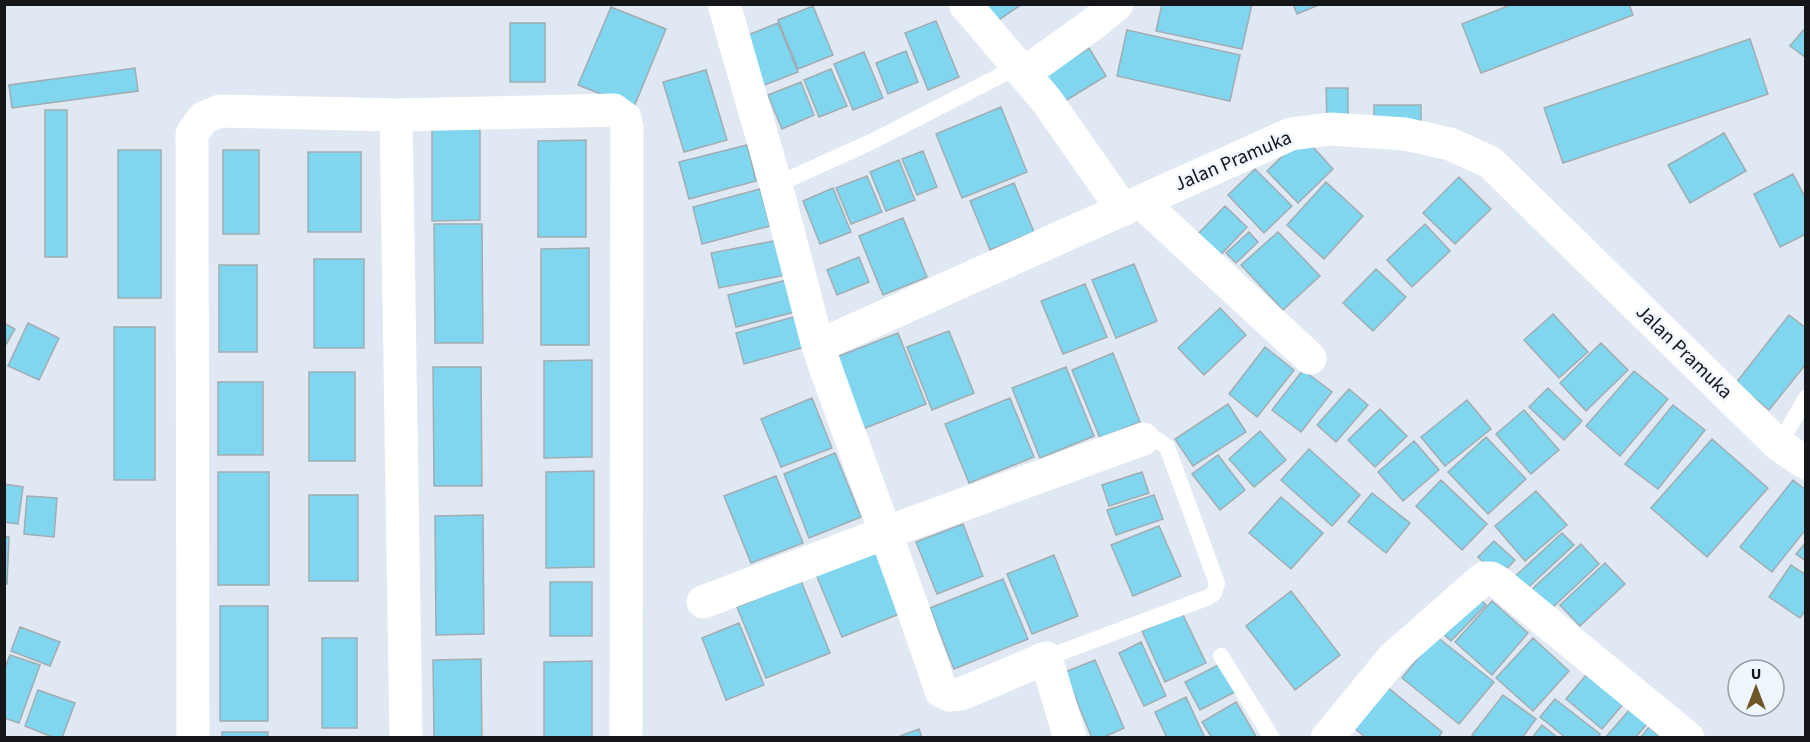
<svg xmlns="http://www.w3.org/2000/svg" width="1810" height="742" viewBox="0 0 1810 742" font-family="'Source Sans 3',sans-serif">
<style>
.building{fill:#80d5ef;stroke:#a0adb2;stroke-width:1.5}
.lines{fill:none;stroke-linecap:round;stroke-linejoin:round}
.lane{stroke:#fff;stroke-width:16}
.street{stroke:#fff;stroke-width:33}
.labels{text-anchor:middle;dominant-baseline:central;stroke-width:5;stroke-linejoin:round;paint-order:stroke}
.street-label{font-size:20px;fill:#14161a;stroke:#eff6fe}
</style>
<rect width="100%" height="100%" fill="#e0e9f3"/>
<!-- building -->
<path class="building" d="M971 4H1022L987 28Z
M1162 4H1252L1242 49 1156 31Z
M1293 4H1321L1297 14Z
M1513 4H1629L1633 15 1481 73 1462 24Z
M813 6 833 55 798 69 778 20Z
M611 7 666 29 634 107 578 85Z
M936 21 959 77 928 90 905 33Z
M510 23H545V82H510Z
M778 23 798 72 762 86 743 37Z
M1806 27V58L1790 46Z
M1127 30 1240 55 1230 101 1117 76Z
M1750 39 1768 94 1563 163 1544 108Z
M1089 48 1106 76 1062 103 1045 75Z
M906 51 918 82 888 94 876 63Z
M864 52 883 98 853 110 834 64Z
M135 68 138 91 12 108 9 85Z
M831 69 847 106 819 117 804 80Z
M706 70 727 140 684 152 663 82Z
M801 82 814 115 782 129 768 95Z
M1326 88H1348V123H1327Z
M1374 105H1421V126H1374Z
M1001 107 1027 172 962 198 936 134Z
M45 110H67V257H45Z
M480 124V220L432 221V125Z
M1724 133 1746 171 1690 203 1668 165Z
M1303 136 1333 169 1298 203 1267 171Z
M586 140V237H538V141Z
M747 145 756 181 689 199 679 162Z
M118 150H161V298H118Z
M223 150H259V234H223Z
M923 151 937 187 917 195 902 159Z
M308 152H361V232H308Z
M899 160 915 200 886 211 870 172Z
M1255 169 1292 206 1264 233 1228 195Z
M1793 174 1806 199V234L1780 247 1754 194Z
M867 176 882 212 851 224 836 188Z
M1459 177 1491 209 1455 244 1423 213Z
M1326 182 1363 216 1324 259 1287 225Z
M1014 183 1034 232 990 250 970 201Z
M833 188 851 232 820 244 803 201Z
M760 189 770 226 702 244 693 207Z
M1225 206 1247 227 1216 260 1193 239Z
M903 218 927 277 883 295 859 236Z
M434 224H482L483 343H435Z
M1425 224 1450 251 1412 287 1387 260Z
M1249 232 1258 242 1236 263 1226 253Z
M1278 232 1320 276 1283 310 1241 265Z
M779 240 786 275 719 288 711 253Z
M589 248V345H541V249Z
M859 257 869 282 837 295 827 270Z
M314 259H364V348H314Z
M1134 264 1157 321 1116 338 1092 280Z
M219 265H257V352H219Z
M1376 269 1406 297 1373 331 1343 303Z
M791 279 799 311 736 327 728 295Z
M1085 284 1107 337 1063 354 1041 301Z
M1220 308 1246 335 1204 375 1178 348Z
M1553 314 1588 352 1559 378 1524 340Z
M801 315 809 346 744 364 736 333Z
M1789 315 1806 328V364L1769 410 1736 383Z
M4 323 15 329 4 348Z
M28 323 59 338 39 380 8 366Z
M114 327H155V480H114Z
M949 331 974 393 932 410 907 347Z
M898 333 926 404 863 429 834 358Z
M1601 343 1628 370 1586 411 1560 383Z
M1265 347 1294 370 1257 417 1229 394Z
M1113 353 1140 422 1100 438 1072 370Z
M592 360V457L544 458V361Z
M433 367H481L482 486H434Z
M1066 367 1094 436 1040 458 1012 388Z
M1303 370 1332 392 1301 432 1272 410Z
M1634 371 1668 399 1620 456 1586 426Z
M309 372H355V461H309Z
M218 382H263V455H218Z
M1548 388 1582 421 1564 440 1529 407Z
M1349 389 1368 405 1336 442 1317 425Z
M812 398 832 448 781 467 761 419Z
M1010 398 1034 457 969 483 945 424Z
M1467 400 1491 429 1445 466 1421 437Z
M1228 404 1246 432 1193 466 1175 439Z
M1673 405 1705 430 1658 489 1625 464Z
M1380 409 1407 436 1375 467 1348 440Z
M1524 410 1559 450 1531 474 1496 434Z
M1260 431 1286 460 1254 487 1229 459Z
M1486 437 1526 479 1488 514 1448 472Z
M1712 439 1768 488 1707 557 1651 508Z
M1414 441 1439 470 1403 501 1378 472Z
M1309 449 1360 495 1332 526 1281 480Z
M835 453 861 517 809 538 784 474Z
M1218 455 1245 490 1220 510 1192 474Z
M594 471V567L546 568V472Z
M218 472H269V585H218Z
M1142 472 1149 493 1109 506 1102 485Z
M776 476 803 543 751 563 724 496Z
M1441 480 1487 524 1462 550 1416 506Z
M1793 480 1806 490V529L1772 572 1740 547Z
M4 484 23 487 18 524 4 522Z
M1536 491 1567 525 1525 561 1495 526Z
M1372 493 1410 523 1386 553 1348 522Z
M309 495H358V581H309Z
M1154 495 1163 519 1116 535 1107 510Z
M27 496 57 498 54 537 24 534Z
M1281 497 1323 533 1291 569 1249 533Z
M483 515 484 634 436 635 435 516Z
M963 524 983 576 937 594 916 542Z
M1159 526 1181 576 1133 596 1111 545Z
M1562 533 1574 545 1521 594 1509 582Z
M4 536 9 537 7 584H4Z
M1494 541 1515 560 1499 577 1478 557Z
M1806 542V561L1796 554Z
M1581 544 1599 564 1551 609 1532 589Z
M879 547 904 612 842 637 815 572Z
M1054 555 1078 616 1032 634 1007 574Z
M1605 563 1625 584 1580 626 1560 605Z
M1791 565 1806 575V609L1800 618 1769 597Z
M1003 579 1028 639 954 669 930 608Z
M801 581 830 653 766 678 737 607Z
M550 582H592V636H550Z
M1291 591 1340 655 1295 690 1246 626Z
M1476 595 1486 605 1451 641 1441 632Z
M1492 601 1528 633 1492 675 1455 642Z
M220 606H268V721H220Z
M1182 613 1206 663 1165 682 1142 631Z
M739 623 764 685 726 700 702 638Z
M20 627 60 642 50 666 11 651Z
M1436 636 1494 682 1459 724 1402 678Z
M322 638H357V728H322Z
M1533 638 1569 671 1533 711 1496 678Z
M1141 642 1166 696 1144 706 1119 653Z
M10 655 40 665 19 723 4 718V670Z
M481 659 482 738H434L433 660Z
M1095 660 1124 728 1102 738H1092L1065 672Z
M592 661V738H544V662Z
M1220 664 1235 692 1200 710 1185 682Z
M1587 674 1624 703 1602 729 1566 699Z
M1386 686 1442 732 1438 738H1366L1352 726Z
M38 690 75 703 62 738H55L25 726Z
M1503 695 1536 719 1522 738H1475L1472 735Z
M1186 697 1205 738H1167L1155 712Z
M1555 699 1600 734 1598 738H1566L1540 717Z
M1236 702 1257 738H1212L1202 722Z
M1630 709 1647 724 1635 738H1605Z
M1542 725 1558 738H1532Z
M1649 727 1661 738H1640Z
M919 729 922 738H895Z
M222 732H268V738H222Z"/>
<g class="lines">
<!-- lane -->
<path class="lane" d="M776 185 873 141 1017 67
M1779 445 1806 398
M1221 656 1272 738
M1046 658 1209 597 1214 593 1217 583 1167 447 1156 439H1143"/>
<!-- street -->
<path class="street" d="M724 4 776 185 818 346 1291 134 1330 129 1405 134 1450 144 1490 162 1779 445 1806 463
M965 4 1047 101 1123 210
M1023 74 1093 24 1117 4
M396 115 406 738
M1141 202 1310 358
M818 346C858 462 903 575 941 691L949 695 961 694 1046 658 1070 738
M703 602 885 533 1143 439
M193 738 192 134 203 118 220 111 396 115 614 110 625 118 627 129 626 738
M1327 738 1393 658 1484 578H1491L1498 582 1688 738"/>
</g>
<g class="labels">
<!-- street labels -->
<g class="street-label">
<text transform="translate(1233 161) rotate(-23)">Jalan Pramuka</text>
<text transform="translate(1684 352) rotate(44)">Jalan Pramuka</text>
</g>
</g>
<!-- border -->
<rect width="1810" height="742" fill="none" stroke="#14161a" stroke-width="12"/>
<!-- north arrow -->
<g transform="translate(1756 688)"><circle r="28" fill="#eff6fe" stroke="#979ca3" stroke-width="1.5"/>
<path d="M0-4.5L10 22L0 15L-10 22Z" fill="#6e5727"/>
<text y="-9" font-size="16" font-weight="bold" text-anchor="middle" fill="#14161a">U</text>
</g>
</svg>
